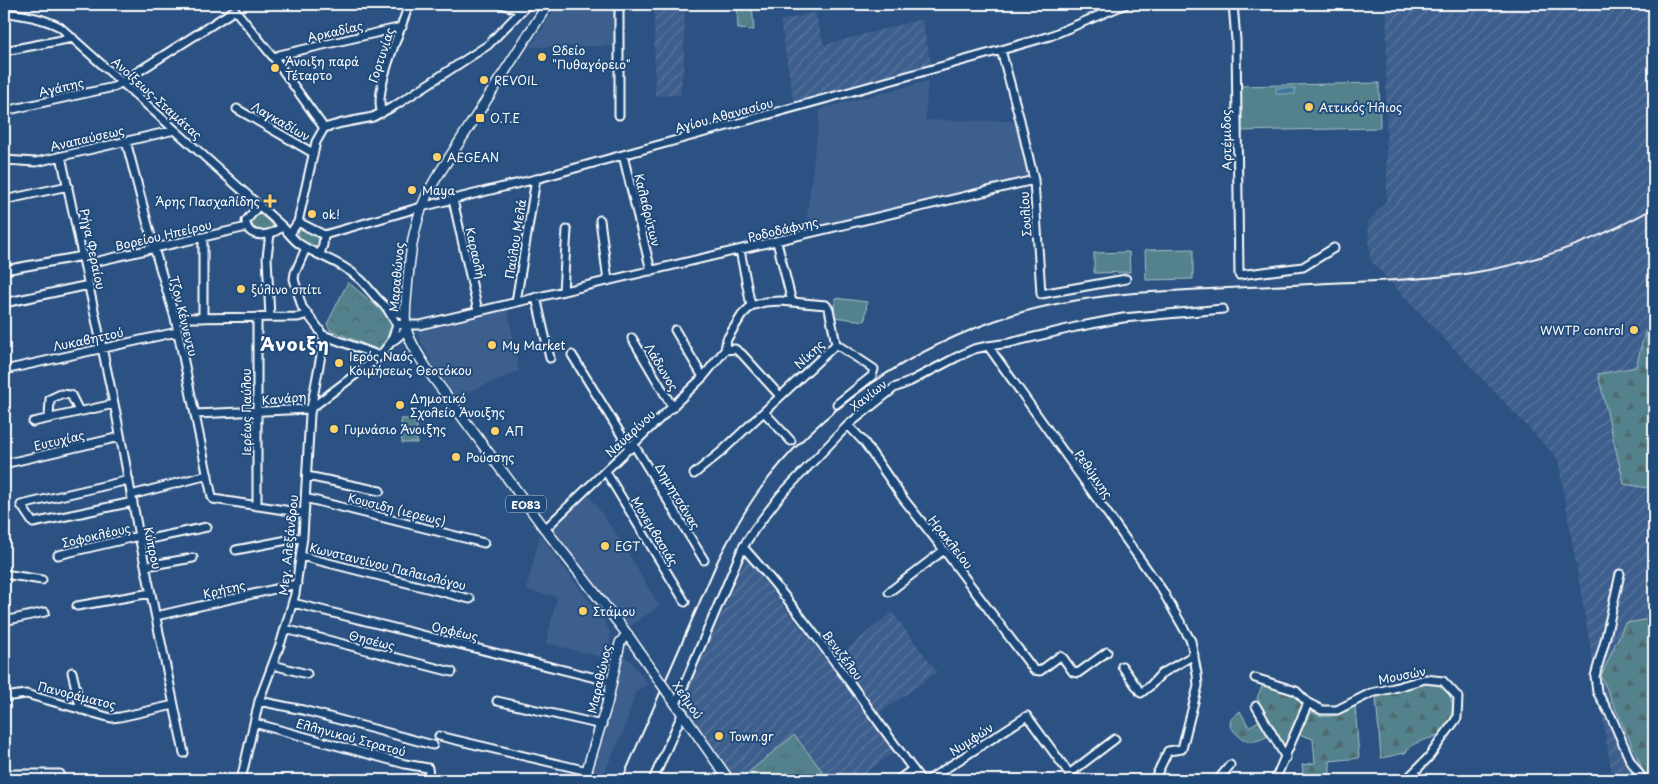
<svg xmlns="http://www.w3.org/2000/svg" width="1658" height="784" viewBox="0 0 1658 784" font-family="'Playpen Sans',sans-serif">
<style>
.built{fill:#3e5e8d}
.industrial{fill:url(#industrial-furrows)}
.grass{fill:url(#grass-tufts);stroke:#a9c0c6}
.forest{fill:url(#forest-firs);stroke:#a9c0c6}
.park{fill:url(#park-crowns);stroke:#a9c0c6}
.garden{fill:#53828c;stroke:#a9c0c6}
.water{fill:#3e7699;stroke:#8badc2}
.lines{fill:none;stroke-linecap:round;stroke-linejoin:round}
.minor-casing{stroke:#fff;stroke-width:11}
.major-casing{stroke:#fff;stroke-width:12}
.minor{stroke:#1f4a7a;stroke-width:7}
.major{stroke:#1f4a7a;stroke-width:9}
.rail{stroke:#fff;stroke-width:2}
.major-bridge-casing{stroke:#fff;stroke-width:12;stroke-linecap:butt}
.major-bridge{stroke:#1f4a7a;stroke-width:9}
.poi-dot{fill:#ffd166;stroke:#1f4a7a;stroke-width:2}
.labels{text-anchor:middle;dominant-baseline:central;stroke-width:4;stroke-linejoin:round;paint-order:stroke}
.shield{fill:#1f4a7a;stroke:#bcc9d7;stroke-width:1}
.shield-label{font-size:11px;font-weight:bold;fill:#fff}
.street-label{font-size:12px;fill:#fff;stroke:#1f4a7a}
.poi-label{font-size:12px;fill:#fff;stroke:#1f4a7a;text-anchor:start}
.district-label{font-size:18px;font-weight:bold;letter-spacing:1px;fill:#fff;stroke:#1f4a7a}
</style>
<defs>
<pattern id="industrial-furrows" width="10" height="10" patternUnits="userSpaceOnUse" patternTransform="scale(1.25)"><rect width="10" height="10" fill="#3e5e8d"/><path d="M-1 1l2-2M0 10L10 0M9 11l2-2" fill="none" stroke="#5b769e"/></pattern>
<pattern id="grass-tufts" width="24" height="20" patternUnits="userSpaceOnUse" patternTransform="scale(1.25)"><rect width="24" height="20" fill="#53828c"/><path d="M3 7l-1-3M5 7V3M7 7l1-3M15 17l-1-3M17 17v-4M19 17l1-3" fill="none" stroke="#506a6f"/></pattern>
<pattern id="forest-firs" width="22" height="20" patternUnits="userSpaceOnUse" patternTransform="scale(1.25)"><rect width="22" height="20" fill="#53828c"/><path d="M5 1l3.5 6h-7zM16 11l3.5 6h-7z" fill="#506a6f"/></pattern>
<pattern id="park-crowns" width="20" height="18" patternUnits="userSpaceOnUse" patternTransform="scale(1.25)"><rect width="20" height="18" fill="#53828c"/><path d="M2 6a3 3 0 1 1 6 0M12 15a3 3 0 1 1 6 0" fill="none" stroke="#506a6f"/></pattern>
</defs>
<rect width="100%" height="100%" fill="#2b5282"/>
<filter id="ink" filterUnits="userSpaceOnUse"><feTurbulence type="fractalNoise" baseFrequency=".02" numOctaves="2"/><feDisplacementMap in="SourceGraphic" scale="10" xChannelSelector="R" yChannelSelector="G"/><feConvolveMatrix kernelMatrix="1 2 1 2 8 2 1 2 1" color-interpolation-filters="sRGB"/></filter>
<g filter="url(#ink)">
<!-- built -->
<path class="built" d="M558 4H614V46L530 47Z
M928 81 925 120 1016 121 1031 178 805 232 820 109Z
M508 310 519 371 456 397 431 362 417 332Z
M589 495 621 541 659 606 625 630 551 529Z
M540 535 604 621 610 632 609 659 546 643 557 597 526 590Z
M623 656 630 660 648 684 636 691 624 730 601 780H598L589 777 618 664Z"/>
<!-- industrial -->
<path class="industrial" d="M654 4H685L684 62 680 95 655 96Z
M1387 4H1654V780H1613L1558 459 1370 260 1368 222 1387 200 1386 91Z
M815 12 824 45 922 19 931 64 794 103 780 21Z
M746 558 829 664 892 612 937 672 873 718 896 751 856 780H829L794 735 739 780H735L681 706Z"/>
<!-- grass -->
<path class="grass" d="M794 735 823 772 811 780H739Z"/>
<!-- forest -->
<path class="forest" d="M737 4H752L754 30 738 29Z
M1654 331V489L1624 484 1598 374 1636 367 1645 332Z
M1652 619 1654 669V780H1650L1643 770 1601 676 1625 623Z
M1431 683C1442 685 1447 689 1451 699 1456 711 1447 732 1436 736 1422 742 1415 740 1405 753L1381 758 1376 698 1417 685Z
M1263 684C1274 687 1287 690 1296 697 1302 701 1306 706 1311 711 1324 722 1342 714 1355 705L1359 758 1330 761V777L1329 780H1304L1302 765 1315 763 1313 739 1293 732 1286 751 1275 732C1255 744 1245 747 1230 726L1231 719 1240 711 1249 727 1266 716 1257 698Z"/>
<!-- park -->
<path class="park" d="M257 212 273 225V229L265 232 253 230 249 225V219Z
M301 228H303L321 238 317 249 315 250 300 240 298 233Z
M348 282 388 316 393 326 389 339 379 350 330 330 327 324Z"/>
<!-- garden -->
<path class="garden" d="M1379 83 1380 128 1239 131 1238 86Z
M1193 249V279L1146 280 1145 250Z
M1129 252 1130 272 1094 273V253Z
M835 298 867 302 865 321 833 317Z
M401 419H417V443H402Z"/>
<!-- water -->
<path class="water" d="M1276 88H1295V94H1276Z"/>
<g class="lines">
<defs>
<path id="minor" d="M502 4 521 11
M1233 4 1236 40 1239 275 1303 267 1334 248
M4 12C23 15 43 18 60 27L282 226C288 232 294 241 301 245 322 258 342 262 361 280 374 293 385 314 405 314
M1001 50 1020 120 1034 180 1041 294 1126 279
M4 51 73 38
M274 58 279 55 402 27
M237 109 313 153
M4 111 114 87 235 10 274 58 324 128
M382 113C372 92 402 28 409 4
M619 115V4
M126 141 154 248 175 318 212 497 213 499 304 513
M623 155 651 271
M61 156 116 413 139 536 184 753
M4 160 36 162 175 130
M4 200 68 186
M453 200 478 311
M259 205 246 221C246 240 273 237 282 226
M600 220 608 281
M298 222 316 142 324 128 342 123 373 117 396 105 488 45 528 4
M290 234 298 222 324 235 323 245 320 254
M324 235 421 207 536 179 1001 50 1050 36 1126 4
M777 242 792 302
M740 250 751 306
M85 264 247 227
M4 270 83 256
M563 291 567 230
M536 297 550 358
M516 302 536 179
M4 303 89 285
M388 310 397 325 391 342
M257 317V506
M270 317 267 257 270 234
M175 318 298 317 308 314
M203 318V238
M396 324 406 325H420L1034 180
M675 330 703 377
M323 335 380 356
M632 338 673 408
M836 344 874 369 872 376 837 404
M988 346 1162 590 1191 641 1197 674 1198 686 1182 749 1168 751 1154 780
M725 350 735 349 742 354 780 396
M572 355 630 449
M4 370 177 332
M764 412 791 441
M195 414 310 409 380 356 391 342 397 338 407 329
M49 418 50 399 61 394 71 395 78 409 81 411
M33 422 114 404
M848 425 864 442 902 497 944 550 1034 670 1040 671 1060 656 1063 658 1073 672 1078 673 1107 652
M634 445 704 560
M4 464 120 437
M606 472 685 602
M307 476 380 491
M129 480 21 505 33 523 133 502
M131 495 208 475
M305 498 484 543
M545 529 703 377 725 350 727 339 742 315 751 306 765 302 780 301 826 305 829 309 836 344 833 347 721 452 694 474
M140 541 207 527
M743 547C808 619 863 703 921 780
M236 550 303 537
M58 555 139 536
M301 556 470 599
M146 566 193 558
M4 574 42 580
M1620 574 1605 641 1595 676 1597 692 1611 716 1630 760 1643 780
M889 592 944 550
M293 603 612 682
M77 606 151 593
M156 616 297 584
M4 621 45 612
M285 629 452 672
M273 665 307 674
M1122 666 1141 693 1150 686 1161 674 1194 655
M72 672 81 710
M1255 678 1296 691 1308 703 1322 710H1337L1371 693 1394 688 1425 679 1443 681 1458 697 1457 718 1428 758 1406 780
M4 697 26 694 111 718 120 717 174 705
M259 701 303 710 433 745
M497 701 602 725
M676 704 743 547 754 530 780 496 848 425 894 388 909 382 957 357 974 349 988 346 1009 343 1076 327 1123 318 1223 309
M1256 706 1286 758
M254 723 405 764 428 768 429 776 435 780
M439 736 588 771
M4 774H60
M1069 774 1115 739
M241 780 259 701 281 642 295 594 303 537 310 414 324 339 319 329 302 307 294 279 295 273 306 248
M653 780 683 712
M898 780 913 769
M928 780 1027 716 1074 780
M1218 780 1230 765
M1275 780 1308 703"/>
<path id="major" d="M548 4 435 180C414 214 410 251 407 290 406 303 404 316 406 328 410 344 421 359 429 372L545 529 627 634 661 683
M670 696 729 780
M584 780 607 704 620 643 627 634"/>
</defs>
<!-- minor casing -->
<use href="#minor" class="minor-casing"/>
<!-- major casing -->
<use href="#major" class="major-casing"/>
<!-- minor -->
<use href="#minor" class="minor"/>
<!-- major -->
<use href="#major" class="major"/>
<!-- rail -->
<path class="rail" d="M622 780 718 560C730 537 743 513 758 492 819 408 914 346 1012 315 1048 304 1086 298 1124 294 1192 289 1260 287 1329 283 1374 281 1420 280 1465 274 1531 264 1596 241 1654 208"/>
<defs>
<path id="major-bridge" d="M661 683 670 696"/>
</defs>
<!-- major-bridge casing -->
<use href="#major-bridge" class="major-bridge-casing"/>
<!-- major-bridge -->
<use href="#major-bridge" class="major-bridge"/>
</g>
</g>
<!-- markers -->
<g class="poi-dot">
<circle cx="542" cy="57" r="5"/>
<circle cx="275" cy="68" r="5"/>
<circle cx="484" cy="80" r="5"/>
<circle cx="1309" cy="107" r="5"/>
<rect x="475" y="113" width="10" height="10" rx="2.5"/>
<circle cx="437" cy="157" r="5"/>
<circle cx="412" cy="190" r="5"/>
<path d="M267.5 193.5h5v5h5v5h-5v5h-5v-5h-5v-5h5z"/>
<circle cx="312" cy="214" r="5"/>
<circle cx="241" cy="289" r="5"/>
<circle cx="1634" cy="330" r="5"/>
<circle cx="492" cy="345" r="5"/>
<circle cx="339" cy="363" r="5"/>
<circle cx="400" cy="405" r="5"/>
<circle cx="334" cy="429" r="5"/>
<circle cx="495" cy="431" r="5"/>
<circle cx="456" cy="457" r="5"/>
<circle cx="605" cy="546" r="5"/>
<circle cx="583" cy="611" r="5"/>
<circle cx="719" cy="736" r="5"/>
</g>
<g class="labels">
<!-- shield labels -->
<rect class="shield" x="506" y="495.5" width="40" height="17" rx="4"/>
<g class="shield-label">
<text x="526" y="504">ΕΟ83</text>
</g>
<!-- street labels -->
<g class="street-label">
<text transform="translate(335 31) rotate(-13)">Αρκαδίας</text>
<text transform="translate(381 55) rotate(-72)">Γορτυνίας</text>
<text transform="translate(61 87) rotate(-13)">Αγάπης</text>
<text transform="translate(157 98) rotate(42)">Ανοίξεως-Σταμάτας</text>
<text transform="translate(724 115) rotate(-15)">Αγίου Αθανασίου</text>
<text transform="translate(281 121) rotate(30)">Λαγκαδίων</text>
<text transform="translate(87 138) rotate(-13)">Αναπαύσεως</text>
<text transform="translate(1226 140) rotate(-91)">Αρτέμιδος</text>
<text transform="translate(648 210) rotate(76)">Καλαβρύτων</text>
<text transform="translate(1025 214) rotate(-94)">Σουλίου</text>
<text transform="translate(783 229) rotate(-13)">Ροδοδάφνης</text>
<text transform="translate(163 235) rotate(-13)">Βορείου Ηπείρου</text>
<text transform="translate(515 239) rotate(-81)">Παύλου Μελά</text>
<text transform="translate(93 249) rotate(78)">Ρήγα Φεραίου</text>
<text transform="translate(476 253) rotate(77)">Καραολή</text>
<text transform="translate(396 277) rotate(-85)">Μαραθώνος</text>
<text transform="translate(184 316) rotate(76)">Τζον Κέννεντυ</text>
<text transform="translate(88 339) rotate(-12)">Λυκαβηττού</text>
<text transform="translate(809 354) rotate(-43)">Νίκης</text>
<text transform="translate(662 367) rotate(59)">Λάδωνος</text>
<text transform="translate(868 395) rotate(-38)">Χανίων</text>
<text transform="translate(284 398) rotate(-5)">Κανάρη</text>
<text transform="translate(246 412) rotate(-90)">Ιερέως Παύλου</text>
<text transform="translate(630 433) rotate(-43)">Ναυαρίνου</text>
<text transform="translate(59 440) rotate(-13)">Ευτυχίας</text>
<text transform="translate(1094 474) rotate(55)">Ρεθύμνης</text>
<text transform="translate(678 496) rotate(59)">Δημητσάνας</text>
<text transform="translate(397 509) rotate(14)">Κουσιδη (ιερεως)</text>
<text transform="translate(655 531) rotate(59)">Μονεμβασιάς</text>
<text transform="translate(96 535) rotate(-13)">Σοφοκλέους</text>
<text transform="translate(951 542) rotate(52)">Ηρακλείου</text>
<text transform="translate(288 545) rotate(-84)">Μεγ. Αλεξάνδρου</text>
<text transform="translate(153 548) rotate(78)">Κύπρου</text>
<text transform="translate(388 566) rotate(14)">Κωνσταντίνου Παλαιολόγου</text>
<text transform="translate(224 589) rotate(-13)">Κρήτης</text>
<text transform="translate(455 631) rotate(13)">Ορφέως</text>
<text transform="translate(372 640) rotate(14)">Θησέως</text>
<text transform="translate(843 655) rotate(53)">Βενιζέλου</text>
<text transform="translate(1402 675) rotate(-11)">Μουσών</text>
<text transform="translate(599 679) rotate(-77)">Μαραθώνος</text>
<text transform="translate(77 695) rotate(14)">Πανοράματος</text>
<text transform="translate(688 700) rotate(55)">Χελμού</text>
<text transform="translate(351 737) rotate(15)">Ελληνικού Στρατού</text>
<text transform="translate(971 739) rotate(-33)">Νυμφών</text>
</g>
<!-- poi labels -->
<g class="poi-label">
<text x="552" y="50">Ωδείο<tspan x="552" dy="14">"Πυθαγόρειο"</tspan></text>
<text x="285" y="61">Άνοιξη παρά<tspan x="285" dy="14">Τέταρτο</tspan></text>
<text x="494" y="80">REVOIL</text>
<text x="1319" y="107">Αττικός Ήλιος</text>
<text x="490" y="118">Ο.Τ.Ε</text>
<text x="447" y="157">AEGEAN</text>
<text x="422" y="190">Maya</text>
<text x="260" y="201" text-anchor="end">Άρης Πασχαλίδης</text>
<text x="322" y="214">ok!</text>
<text x="251" y="289">ξύλινο σπίτι</text>
<text x="1624" y="330" text-anchor="end">WWTP control</text>
<text x="502" y="345">My Market</text>
<text x="349" y="356">Ιερός Ναός<tspan x="349" dy="14">Κοιμήσεως Θεοτόκου</tspan></text>
<text x="410" y="398">Δημοτικό<tspan x="410" dy="14">Σχολείο Άνοιξης</tspan></text>
<text x="344" y="429">Γυμνάσιο Άνοιξης</text>
<text x="505" y="431">ΑΠ</text>
<text x="466" y="457">Ρούσσης</text>
<text x="615" y="546">EGT</text>
<text x="593" y="611">Στάμου</text>
<text x="729" y="736">Town.gr</text>
</g>
<!-- district labels -->
<g class="district-label">
<text x="295" y="343">Άνοιξη</text>
</g>
</g>
<!-- margin -->
<rect width="1658" height="784" fill="none" stroke="#1f4a7a" stroke-width="20"/>
<rect x="10" y="10" width="1638" height="764" fill="none" stroke="#fff" stroke-width="2" filter="url(#ink)"/>
</svg>
